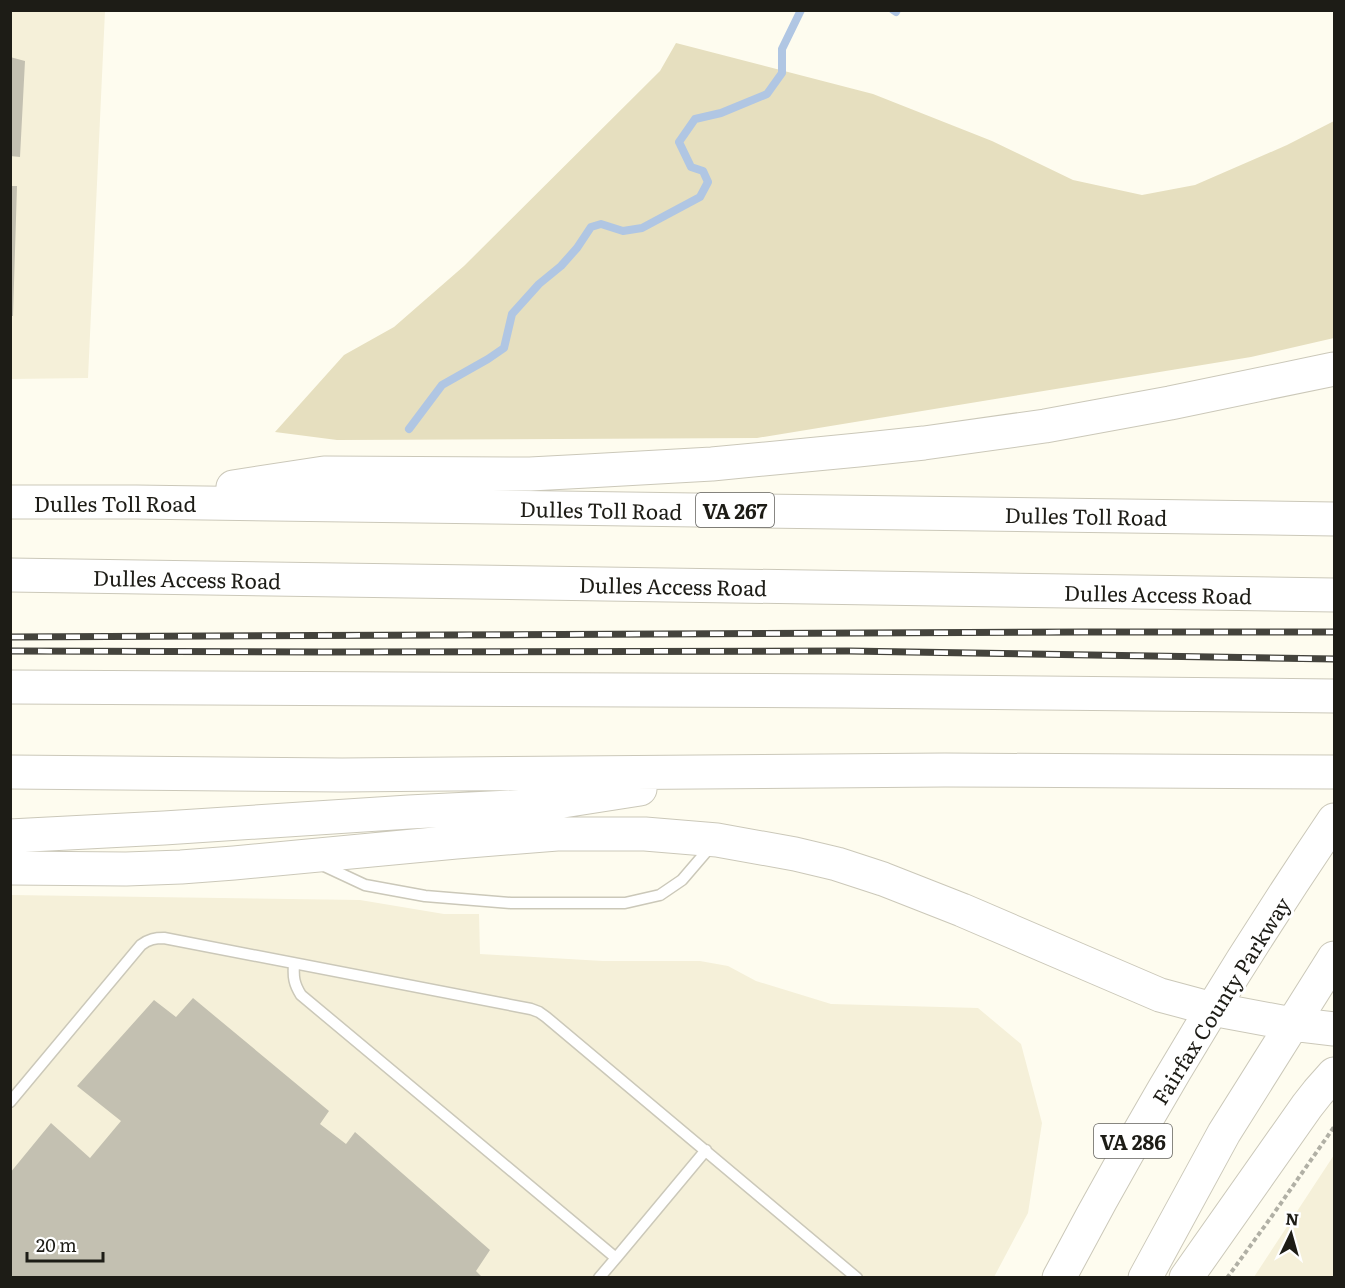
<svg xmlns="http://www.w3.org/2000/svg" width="1345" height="1288" viewBox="0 0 1345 1288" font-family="Literata,serif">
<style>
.built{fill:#f5f0d9}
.green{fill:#e6dfbf}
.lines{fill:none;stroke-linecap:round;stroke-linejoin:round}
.stream{stroke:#b0c6e3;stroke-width:8}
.building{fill:#c3c0b1}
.lane-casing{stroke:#cbc8b9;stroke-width:13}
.highway-casing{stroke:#cbc8b9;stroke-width:35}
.path{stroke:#b1b0a5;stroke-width:4;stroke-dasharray:4.5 3;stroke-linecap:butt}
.lane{stroke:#fff;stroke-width:10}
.highway{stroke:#fff;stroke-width:33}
.rail-casing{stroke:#44433c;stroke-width:7}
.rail{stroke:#fff;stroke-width:4.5;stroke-dasharray:14;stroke-linecap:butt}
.labels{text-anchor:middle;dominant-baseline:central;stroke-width:6;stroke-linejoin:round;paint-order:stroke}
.shield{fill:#fff;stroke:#61605c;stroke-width:1.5}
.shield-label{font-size:20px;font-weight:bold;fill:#1d1c16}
.street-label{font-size:21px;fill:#1d1c16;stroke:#fff}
</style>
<rect width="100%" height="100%" fill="#fefcef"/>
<!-- built -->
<path class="built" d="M10 11H105L88 378 11 379Z
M11 895 360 900 444 914H479L480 954 603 961H700L728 966 756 981 831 1004 978 1008 1021 1044 1042 1123 1028 1213 994 1277 11 1278Z
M1334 1155V1277H1254Z"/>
<!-- green -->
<path class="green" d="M676 43 873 94 992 141 1073 180 1142 195 1195 185 1287 145 1334 121V338L1251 357 757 438 337 440 275 432 344 355 394 327 464 266 660 71Z"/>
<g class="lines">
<!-- stream -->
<path class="stream" d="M893 10 896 12 897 10
M409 429 442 385 488 359 504 348 512 314 539 284 561 266 577 248 591 227 601 224 623 231 642 228 700 197 708 182 703 171 691 167 679 142 695 119 721 113 767 94 782 73V49L801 10"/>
</g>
<!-- building -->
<path class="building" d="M10 57 25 61 20 157 10 156Z
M10 186H17L13 316H10Z
M193 998 329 1111 320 1124 346 1144 355 1132 490 1250 476 1271 483 1278H15L10 1274V1173L51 1123 90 1158 121 1121 77 1086 154 1000 176 1017Z"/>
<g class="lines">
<defs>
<path id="lane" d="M320 864 365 885 425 896 511 903H625L660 895 682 880 712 845
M294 964C293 977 294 984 301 995L616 1258 599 1278
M10 1102 141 945C149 939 155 938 164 938L531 1009 539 1012 546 1017 857 1278
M616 1258 706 1150"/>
<path id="highway" d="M233 487 324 473 530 474 587 471 712 464 858 450 924 443 1045 426 1170 403 1334 369
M10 502H136L1334 519
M10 575 1334 595
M10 687 845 691 1334 696
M10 772 342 775 945 770 1334 772
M10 836 164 828 409 812 531 806 640 789
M10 868 126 869 181 867 234 863 456 842 557 834H645L717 840 795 854 837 864 883 879 962 910 1160 995 1212 1009 1292 1024 1334 1029
M1059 1278C1142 1120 1234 968 1334 820
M1145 1278 1224 1133 1334 958
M1186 1278 1307 1106 1318 1092 1334 1074"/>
</defs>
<!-- lane casing -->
<use href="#lane" class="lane-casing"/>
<!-- highway casing -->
<use href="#highway" class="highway-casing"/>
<!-- path -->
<path class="path" d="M1227 1278 1272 1216 1334 1127"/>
<!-- lane -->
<use href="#lane" class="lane"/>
<!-- highway -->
<use href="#highway" class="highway"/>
<defs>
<path id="rail" d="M10 637 1086 632H1334
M10 651 322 652 849 651 1334 659"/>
</defs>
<!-- rail casing -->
<use href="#rail" class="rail-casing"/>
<!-- rail -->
<use href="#rail" class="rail"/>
</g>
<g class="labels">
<!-- shield labels -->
<g class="shield">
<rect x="696" y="493" width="78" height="34" rx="4.5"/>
<rect x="1094" y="1124" width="78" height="34" rx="4.5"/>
</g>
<g class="shield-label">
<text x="735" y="510">VA 267</text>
<text x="1133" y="1141">VA 286</text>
</g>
<!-- street labels -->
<g class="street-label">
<text x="115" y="502">Dulles Toll Road</text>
<text transform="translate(601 509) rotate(1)">Dulles Toll Road</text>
<text transform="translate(1086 515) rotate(1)">Dulles Toll Road</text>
<text transform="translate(187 578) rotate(1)">Dulles Access Road</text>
<text transform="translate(673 585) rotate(1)">Dulles Access Road</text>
<text transform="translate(1158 593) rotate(1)">Dulles Access Road</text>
<text transform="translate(1220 1000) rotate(-58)">Fairfax County Parkway</text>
</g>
</g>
<!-- border -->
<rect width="1345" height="1288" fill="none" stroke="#1d1c16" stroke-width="24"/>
<!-- north arrow -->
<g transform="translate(1291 1234) rotate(5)" stroke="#ffffff" stroke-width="4.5" paint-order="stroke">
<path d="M0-4.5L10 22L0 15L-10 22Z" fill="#1d1c16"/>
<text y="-9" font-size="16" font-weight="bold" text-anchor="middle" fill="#1d1c16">N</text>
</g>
<!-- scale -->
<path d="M27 1252v9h76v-9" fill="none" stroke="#1d1c16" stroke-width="3"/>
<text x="36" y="1252" font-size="18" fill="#1d1c16" stroke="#ffffff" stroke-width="4.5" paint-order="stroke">20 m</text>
</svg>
